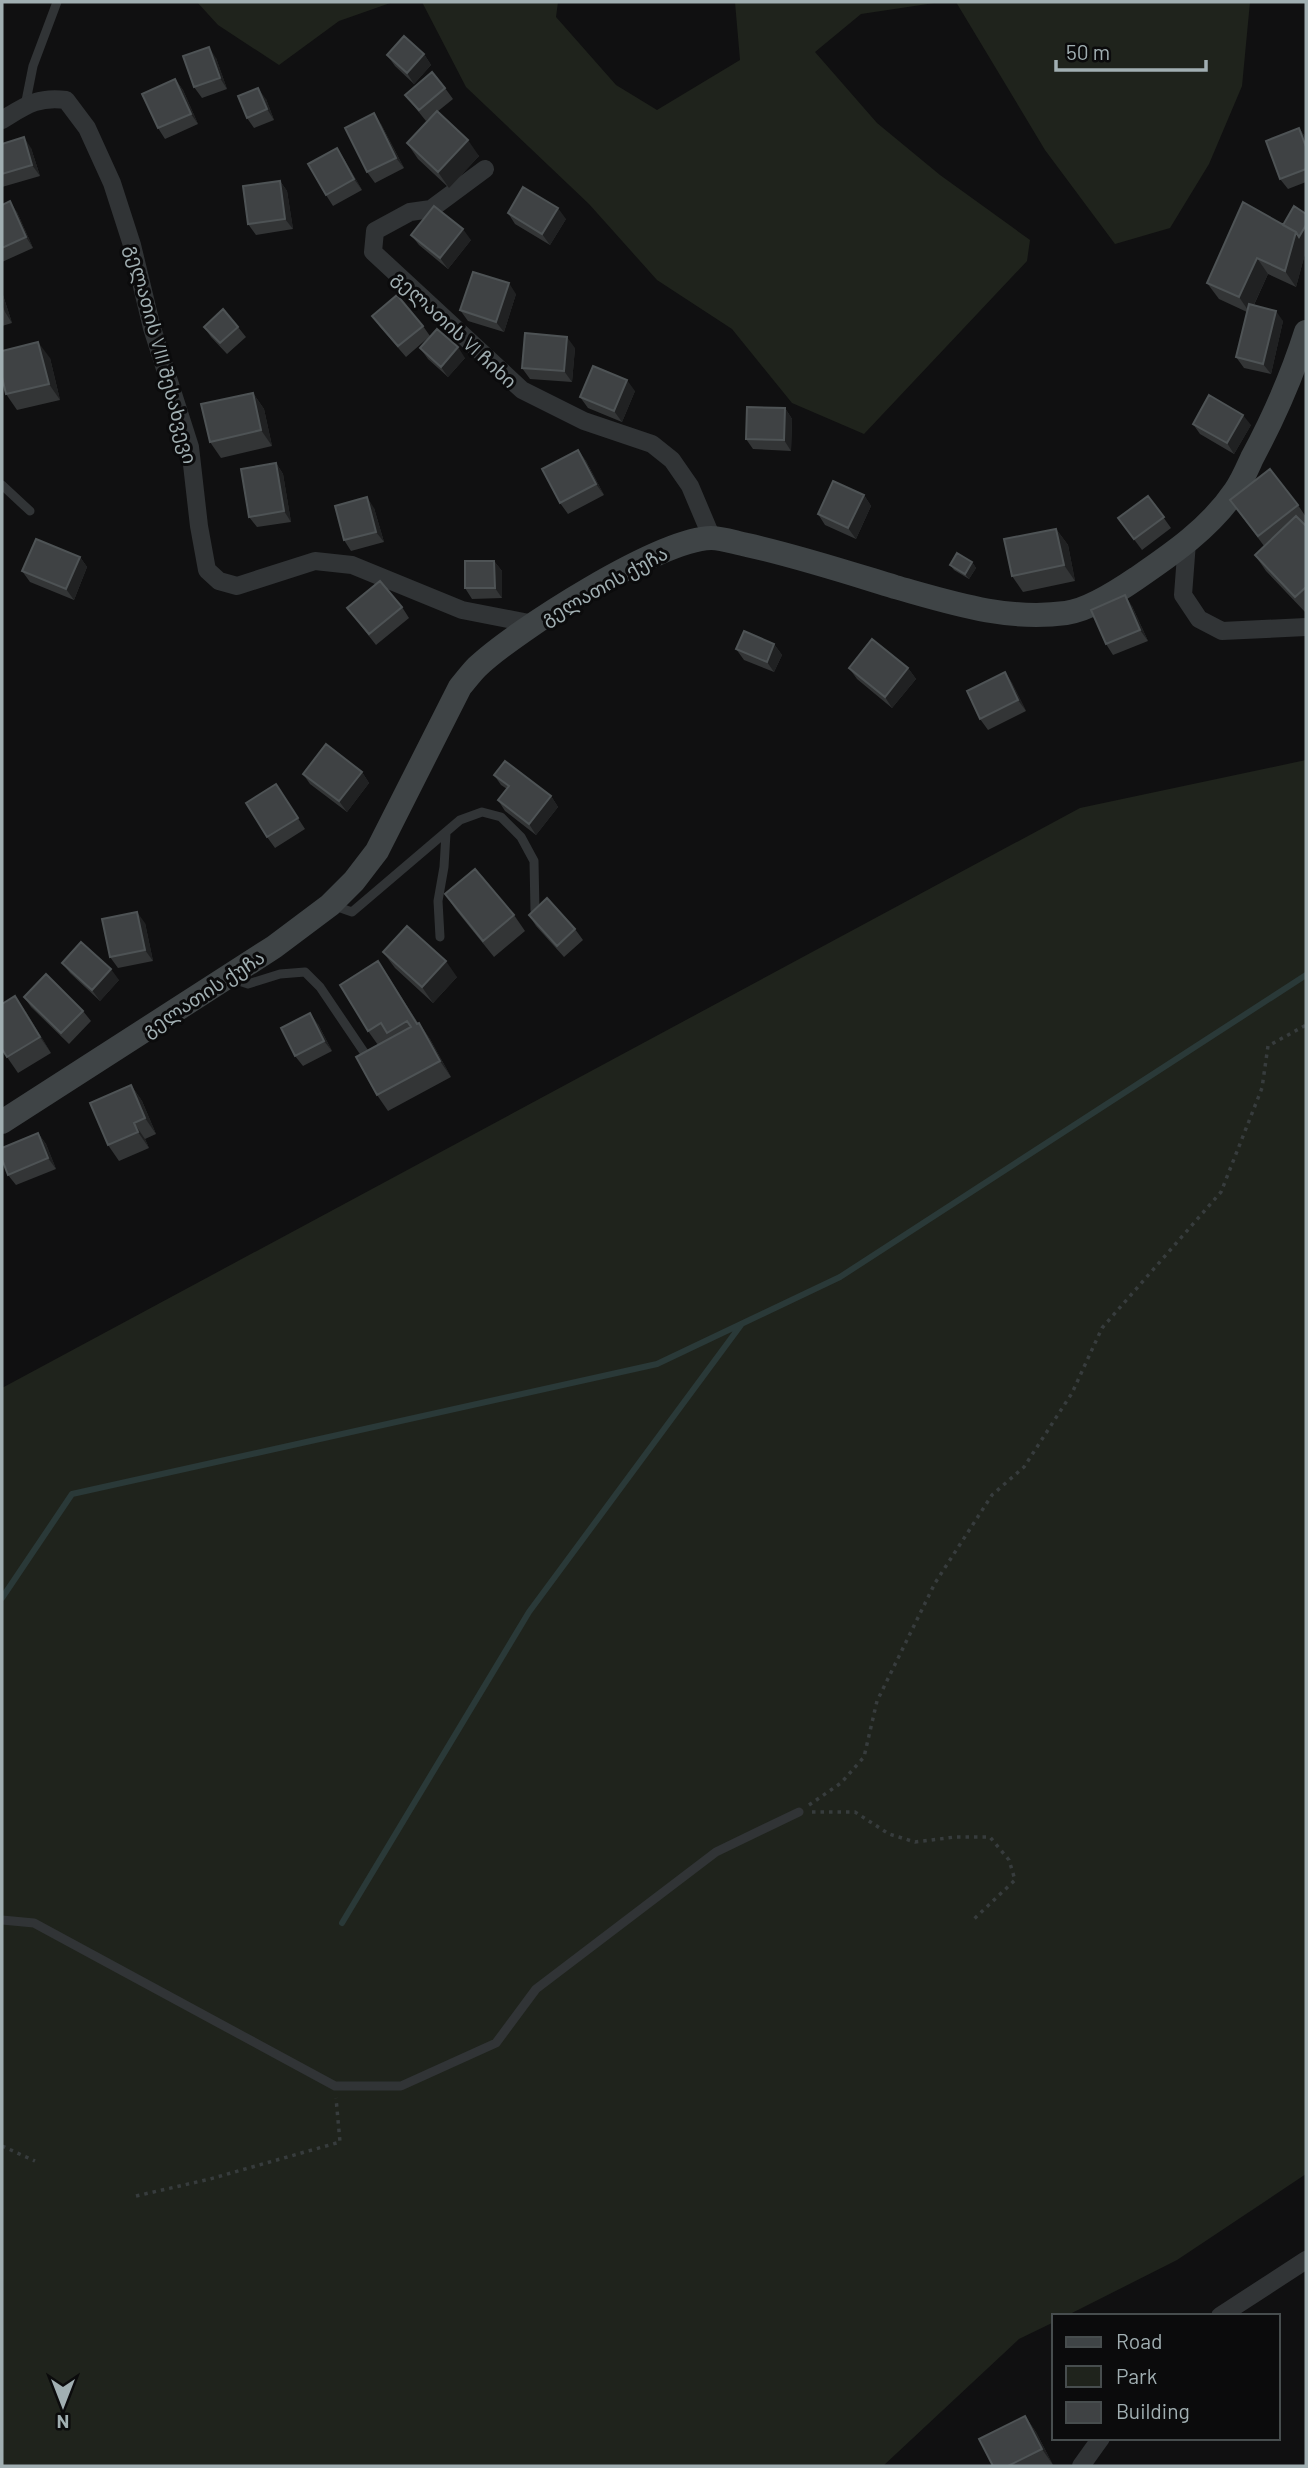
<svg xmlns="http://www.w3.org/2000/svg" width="1308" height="2468" viewBox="0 0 1308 2468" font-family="Barlow,'Noto Sans Georgian',sans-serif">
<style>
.green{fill:#1f231c}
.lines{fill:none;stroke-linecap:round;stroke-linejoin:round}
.stream{stroke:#2a3938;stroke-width:6}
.path{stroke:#373c3d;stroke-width:3.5;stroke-dasharray:3.5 5;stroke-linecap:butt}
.service{stroke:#313436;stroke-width:9}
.minor{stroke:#313436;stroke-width:18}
.secondary{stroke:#3f4446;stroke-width:24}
.wall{fill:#333536}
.shaded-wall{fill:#202122}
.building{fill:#3f4244;stroke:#4e5355;stroke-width:2}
.labels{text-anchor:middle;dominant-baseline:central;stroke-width:6;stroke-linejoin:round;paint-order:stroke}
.street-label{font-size:19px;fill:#a1afb2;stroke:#0b0b0c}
</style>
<rect width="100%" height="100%" fill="#101011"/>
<!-- green -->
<path class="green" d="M197 2H393L339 21 279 65 218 25Z
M422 2H558L556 17 616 85 657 110 740 60 735 2H941L861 14 815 52 877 123 940 175 1030 240 1027 261 864 434 792 403 732 329 657 280 589 204 466 87Z
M956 2H1250L1242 86 1209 164 1170 228 1115 244 1045 150Z
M1306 760V2174L1177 2260 1066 2316H1054V2322L1019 2339 883 2466H2V1388L1080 808Z"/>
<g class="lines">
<!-- stream -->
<path class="stream" d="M2 1598 72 1494 657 1364 840 1277 1306 975
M342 1923 529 1612 741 1325"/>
<!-- path -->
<path class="path" d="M809 1805 841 1783 864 1757 877 1701 935 1583 992 1495 1024 1467 1072 1393 1102 1328 1221 1192 1262 1088 1268 1046 1306 1025
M812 1812H855L889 1834 915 1842 955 1837H990L1009 1860 1015 1880 974 1919
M2 2146 35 2161
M136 2196 210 2179 340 2142 336 2098"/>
<!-- service -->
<path class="service" d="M25 106 33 66 57 2
M2 485 30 511
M332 905 352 912 460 820 482 812 501 817 521 837 534 861 535 911
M440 937 438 901 444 867 446 833
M233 979 248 984 280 974 305 972 320 987 370 1061
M2 1920 34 1923 335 2086H401L496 2043 536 1989 716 1852 799 1812"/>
<!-- minor -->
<path class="minor" d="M2 120C25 106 38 96 66 100L87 128 112 183 132 245 152 328 190 447 199 526 207 570 219 581 237 586 315 561 352 565 462 610 534 624
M485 169 431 209 410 212 375 231 373 252 522 390 584 421 652 444 672 460 690 486 712 538
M1187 542 1183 595 1199 619 1222 631 1306 627
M1220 2316 1306 2260
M1081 2466 1101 2438"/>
<!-- secondary -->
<path class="secondary" d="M2 1122 274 947 330 905 354 881 377 851 460 687C466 680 471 673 477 667 516 630 659 539 711 538 723 538 736 543 747 545 797 556 846 572 895 587 952 603 1006 621 1066 613 1089 610 1118 591 1137 578 1172 554 1210 528 1235 491 1242 481 1247 469 1252 458 1274 417 1292 376 1306 332"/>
</g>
<!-- wall -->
<path class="wall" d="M424 54 431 65 414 84 395 66 387 55Z
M216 58 227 89 202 98 194 87Z
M175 79 183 90 198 124 165 139 158 128Z
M445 88 453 99 437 112 479 156 449 188 418 159 407 143 432 116 426 121 405 95Z
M266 99 274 120 254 128 247 118Z
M381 124 404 168 375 183 367 172Z
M1299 128 1306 138V182L1288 189 1280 179Z
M2 144 31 148 40 176 2 187Z
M344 159 362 190 333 206 326 195Z
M280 181 287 191 293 229 256 235 248 224Z
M2 205 17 212 33 248 2 262Z
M508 213 566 219 550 245 515 224Z
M1306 214V250L1296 287 1268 274 1254 305 1283 321 1271 374 1244 368 1236 357 1247 312 1219 299 1207 283 1283 225Z
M411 235 471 240 448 269 419 245Z
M2 292 12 323 2 326Z
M516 294 504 332 468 321 460 310Z
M372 316 423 326 430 336 406 357 380 327Z
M204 327H238L246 337 227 354 211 337Z
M420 348 465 358 448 377 428 359Z
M575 348 572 382 530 379 522 368Z
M50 358 60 400 17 410 6 394Z
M635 391 622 422 588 408 580 397Z
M253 393 264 409 272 446 221 458 210 442Z
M785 408 792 419 791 451 753 449 746 439Z
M1193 424 1251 425 1234 454 1200 434Z
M578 450 586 461 604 495 568 514 560 503Z
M276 463 283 474 291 522 257 527 249 517Z
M864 495 871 506 856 539 825 525 818 514Z
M1148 496 1171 528 1142 550 1118 518Z
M1230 500 1298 505 1306 517V524L1305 525 1306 526V613L1266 571 1255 555 1264 546Z
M374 508 384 542 351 551 344 540Z
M1056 529 1068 545 1075 581 1023 592 1012 576Z
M80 557 87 567 74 600 30 582 22 571Z
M494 561 502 571V598L472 599 465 588Z
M972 562 976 568 969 579 954 570 950 565Z
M1132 606 1148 641 1113 655 1106 644Z
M402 607 409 618 376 645 347 608Z
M774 644 782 655 774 672 744 660 736 649Z
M849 668H908L916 679 892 708 857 679Z
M1005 672 1012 683 1026 711 988 730 980 719Z
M362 772 369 783 347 812 310 784 303 774Z
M494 775 551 796 558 807 536 835 505 811 498 800 507 789 501 785Z
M276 784 305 829 275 848 267 837Z
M445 894 514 915 525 931 494 957 456 910Z
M529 915 575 929 583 940 564 957 536 926Z
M145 923 153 961 118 968 110 957Z
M383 952 457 977 433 1003 395 968Z
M378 961 418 1023H419L430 1039 451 1077 388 1111 377 1095 378 1045 368 1031Z
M62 963 119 980 100 1001 70 973Z
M24 997 83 1011 91 1021 69 1044 31 1007Z
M26 1012 51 1053 18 1073 7 1057Z
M318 1024 332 1051 303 1066 295 1056Z
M131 1085 142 1101 156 1134 145 1139 149 1148 119 1161 108 1145Z
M38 1133 46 1144 56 1169 16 1185 8 1175Z
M1025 2416 1036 2432 1053 2465 1050 2466H993Z"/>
<!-- shaded-wall -->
<path class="shaded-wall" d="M209 47 216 58 227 89 220 78Z
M424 54 431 65 414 84 407 73Z
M175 79 183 90 198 124 191 114Z
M258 88 266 99 274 120 267 109Z
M374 113 381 124 404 168 396 158Z
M1299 128 1306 138V147Z
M24 137 31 148 40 176 32 165Z
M468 140 479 156 449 188 438 172Z
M337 148 344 159 362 190 354 179Z
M280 181 287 191 293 229 285 219Z
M10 201 17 212 33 248 26 237Z
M558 208 566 219 550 245 542 234Z
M1306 225V250L1296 287 1285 271 1296 232Z
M463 229 471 240 448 269 440 258Z
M1257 258 1268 274 1250 313 1239 297Z
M509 283 516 294 504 332 496 322Z
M2 292 12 323 5 312 2 304Z
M1276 311 1283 321 1271 374 1263 364Z
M567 337 575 348 572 382 564 371Z
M38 342 50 358 60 400 49 384Z
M458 347 465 358 448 377 441 367Z
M627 380 635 391 622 422 614 411Z
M253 393 264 409 272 446 261 430Z
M785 408 792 419 791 451 784 440Z
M1243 415 1251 425 1234 454 1227 443Z
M578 450 586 461 604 495 596 484Z
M276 463 283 474 291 522 284 511Z
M864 495 871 506 856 539 848 528Z
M367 497 374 508 384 542 376 532Z
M1056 529 1068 545 1075 581 1064 565Z
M80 557 87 567 74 600 66 589Z
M494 561 502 571V598L495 588Z
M972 562 976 568 969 579 965 574Z
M1125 595 1132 606 1148 641 1140 630Z
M774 644 782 655 774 672 767 662Z
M908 668 916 679 892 708 885 697Z
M1005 672 1012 683 1026 711 1018 700Z
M362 772 369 783 347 812 339 801Z
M551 796 558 807 536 835 529 824Z
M137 912 145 923 153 961 145 950Z
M378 961 389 977 428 1040 417 1024Z
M446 961 457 977 433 1003 422 987Z
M111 969 119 980 100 1001 92 990Z
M15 996 26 1012 51 1053 40 1037Z
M310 1013 318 1024 332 1051 324 1041Z
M419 1023 430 1039 451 1077 440 1061Z
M131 1085 142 1101 156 1134 145 1118Z
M134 1123 145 1139 149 1148 138 1132Z
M38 1133 46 1144 56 1169 48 1158Z
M1025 2416 1036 2432 1053 2465 1042 2449Z"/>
<!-- building -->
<path class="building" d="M404 36 424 54 407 73 387 55Z
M209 47 220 78 194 87 183 56Z
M432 72 445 88 419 110 405 95Z
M175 79 191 114 158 128 142 94Z
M258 88 267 109 247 118 238 96Z
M437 111 468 140 438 172 407 143Z
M374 113 396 158 367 172 345 128Z
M1299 128 1306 147V169L1280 179 1266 141Z
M24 137 32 165 2 174V144Z
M337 148 354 179 326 195 308 164Z
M280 181 285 219 248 224 243 186Z
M523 187 558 208 542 234 508 213Z
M10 201 26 237 2 248V205Z
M1243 202 1296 232 1285 271 1257 258 1239 297 1207 283Z
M434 206 463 229 440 258 411 235Z
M1294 206 1306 214V225L1299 237 1296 232 1283 225Z
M473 272 509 283 496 322 460 310Z
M397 295 423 326 398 346 372 316Z
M1249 304 1276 311 1263 364 1236 357Z
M223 309 238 327 220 343 204 327Z
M437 329 458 347 441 367 420 348Z
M525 333 567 337 564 371 522 368Z
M38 342 49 384 6 394 2 377V351Z
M593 366 627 380 614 411 580 397Z
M253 393 261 430 210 442 201 404Z
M1209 395 1243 415 1227 443 1193 424Z
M747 407 785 408 784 440 746 439Z
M578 450 596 484 560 503 542 469Z
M276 463 284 511 249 517 241 469Z
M1270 469 1298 505 1258 536 1230 500Z
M833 481 864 495 848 528 818 514Z
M1148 496 1164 517 1134 539 1118 518Z
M367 497 376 532 344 540 335 506Z
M1296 516 1306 526V587L1295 597 1255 555Z
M1056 529 1064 565 1012 576 1004 539Z
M36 539 80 557 66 589 22 571Z
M957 553 972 562 965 574 950 565Z
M465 561H494L495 588H465Z
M380 581 402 607 369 634 347 608Z
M1125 595 1140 630 1106 644 1091 610Z
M744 631 774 644 767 662 736 649Z
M872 639 908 668 885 697 849 668Z
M1005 672 1018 700 980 719 967 691Z
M326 744 362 772 339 801 303 774Z
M505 761 551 796 529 824 498 800 509 786 494 775Z
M276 784 298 818 267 837 246 803Z
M475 869 514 915 483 941 445 894Z
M547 898 575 929 557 946 529 915Z
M137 912 145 950 110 957 102 919Z
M407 926 446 961 422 987 383 952Z
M81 942 111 969 92 990 62 963Z
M378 961 417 1024 419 1023 440 1061 377 1095 356 1057 411 1027 407 1021 387 1033 381 1023 368 1031 340 985Z
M46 974 83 1011 61 1033 24 997Z
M15 996 40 1037 7 1057 2 1049V1004Z
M310 1013 324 1041 295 1056 281 1028Z
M131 1085 145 1118 134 1123 138 1132 108 1145 90 1103Z
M38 1133 48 1158 8 1175 2 1159V1148Z
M1025 2416 1042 2449 1008 2466H993L979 2439Z"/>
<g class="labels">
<!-- street labels -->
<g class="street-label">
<text transform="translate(455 329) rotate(43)">გელათის VI ჩიხი</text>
<text transform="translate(162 354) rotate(75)">გელათის VIII შესახვევი</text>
<text transform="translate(604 585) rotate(-29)">გელათის ქუჩა</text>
<text transform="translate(203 993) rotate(-33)">გელათის ქუჩა</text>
</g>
</g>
<!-- border -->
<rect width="1308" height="2468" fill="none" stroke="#a1afb2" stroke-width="7"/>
<!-- legend -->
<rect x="1052" y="2314" width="228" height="126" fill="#0b0b0c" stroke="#474d4e" stroke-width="2"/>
<rect x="1066" y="2337" width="35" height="10" fill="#3f4446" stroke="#474d4e" stroke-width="2"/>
<text x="1116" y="2349" font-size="21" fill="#a1afb2">Road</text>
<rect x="1066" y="2366" width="35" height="21" fill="#1f231c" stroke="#474d4e" stroke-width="2"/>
<text x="1116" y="2384" font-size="21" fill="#a1afb2">Park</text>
<rect x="1066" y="2402" width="35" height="21" fill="#3f4244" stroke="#474d4e" stroke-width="2"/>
<text x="1116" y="2419" font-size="21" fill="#a1afb2">Building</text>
<!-- north arrow -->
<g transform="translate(63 2405) rotate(180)" stroke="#0b0b0c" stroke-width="5" paint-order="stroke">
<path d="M0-5L12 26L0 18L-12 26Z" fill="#a1afb2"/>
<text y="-10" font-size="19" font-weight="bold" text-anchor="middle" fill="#a1afb2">N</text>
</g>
<!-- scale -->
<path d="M1056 60v10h150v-10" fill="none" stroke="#a1afb2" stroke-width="3.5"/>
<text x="1066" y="60" font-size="21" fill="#a1afb2" stroke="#0b0b0c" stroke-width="5" paint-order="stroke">50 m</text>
</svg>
